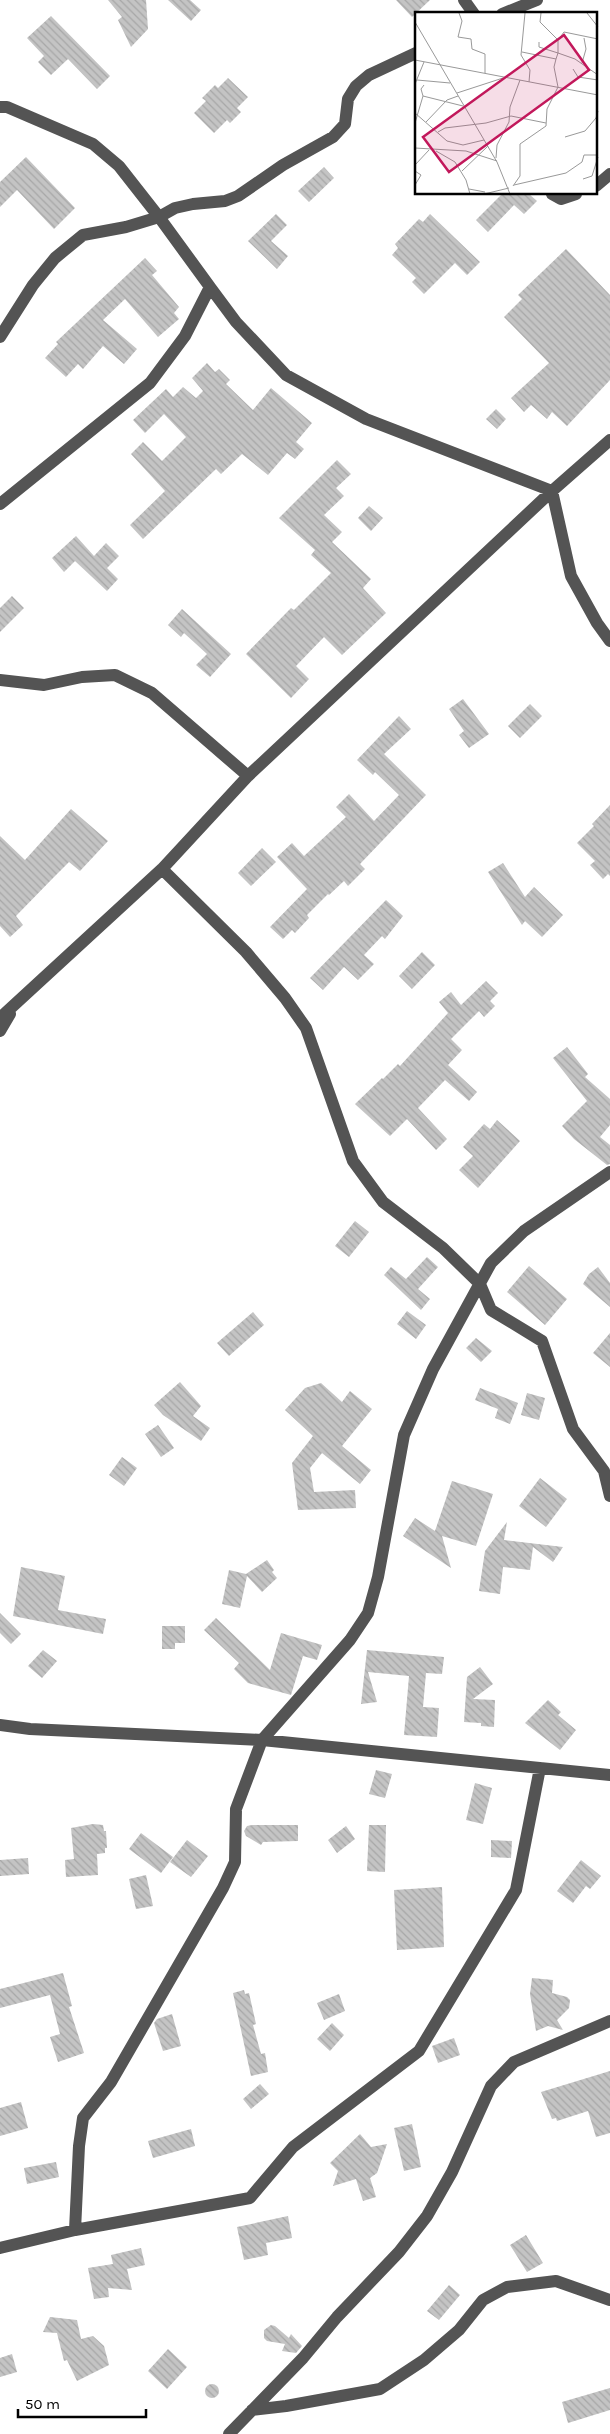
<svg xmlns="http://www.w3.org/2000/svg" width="610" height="2434" viewBox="0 0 610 2434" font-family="Karla,sans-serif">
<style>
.building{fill:url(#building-back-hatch)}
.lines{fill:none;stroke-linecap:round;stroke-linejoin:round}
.minor{stroke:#545454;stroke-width:12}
.inset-road{fill:none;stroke:#999;stroke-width:1}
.view{fill:#c2185b;fill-opacity:0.15;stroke:#c2185b;stroke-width:2.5}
.inset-edge{fill:none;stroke:#000;stroke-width:2.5}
</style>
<defs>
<pattern id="building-back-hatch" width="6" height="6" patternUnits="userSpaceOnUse" patternTransform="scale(1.25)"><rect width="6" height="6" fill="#c4c4c4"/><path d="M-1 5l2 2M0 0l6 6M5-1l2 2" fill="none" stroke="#a7a7a7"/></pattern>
</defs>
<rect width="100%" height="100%" fill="#fff"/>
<!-- building -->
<path class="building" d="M108 0H146L148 29 131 47 118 20 122 17Z
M168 0H190L201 10 191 21Z
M396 0H430L412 17Z
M51 16 110 76 97 89 68 59 51 75 38 62 44 56 27 38Z
M228 78 248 97 237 108 241 112 230 123 227 120 214 133 194 113 206 101 202 98 215 85 218 88Z
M26 157 75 208 54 229 17 190 0 207V182Z
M324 167 334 178 309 202 298 191Z
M502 194H529L537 201 524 214 514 205 488 232 476 220Z
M276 214 287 225 271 241 288 256 277 269 248 241Z
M430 214 480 262 467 275 455 263 424 294 412 282 416 278 392 255 398 248 395 244 419 219 423 222Z
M566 249 610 295V380L567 426 552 412 547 419 531 405 524 412 511 398 549 363 504 317 522 299 518 295Z
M145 258 157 271 152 275 179 307 174 313 179 319 158 337 125 299 103 320 137 349 124 364 103 346 83 369 78 364 66 377 45 358 58 344 56 342Z
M207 363 215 372 219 369 230 380 226 384 253 410 271 388 312 423 296 442 304 449 295 459 287 453 268 475 242 454 221 474 216 469 143 539 130 525 165 491 131 454 143 442 162 461 186 437 164 414 145 433 133 420 166 389 173 397 183 387 196 398 203 391 192 378Z
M496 409 506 419 497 429 486 419Z
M337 460 351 474 336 488 344 496 324 515 342 532 332 542 371 579 363 588 386 613 342 655 324 637 296 666 309 679 291 698 246 654 291 608 294 610 331 573 311 555 315 550 279 518Z
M369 506 383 518 371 531 358 518Z
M76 536 94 556 106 543 119 556 107 568 118 579 107 591 75 561 64 572 52 558Z
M12 596 24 608 0 632V608Z
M182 609 231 654 210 677 196 665 207 654 184 633 181 637 168 625Z
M463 699 489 734 469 748 459 735 464 731 449 709Z
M530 704 542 716 520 738 508 726Z
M399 716 411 729 384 754 426 795 360 864 365 869 348 886 344 881 329 895 328 894 307 915 309 918 295 933 292 930 283 939 270 927 307 889 277 857 292 843 304 856 346 817 336 807 349 794 374 821 399 795 375 772 373 775 357 760Z
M610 805V876L608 874 603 879 590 865 595 861 577 843 594 826 592 824Z
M71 809 108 841 80 871 69 862 54 877 16 916 23 925 10 937 0 926V836L25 860Z
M262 848 276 862 251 886 238 873Z
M503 863 525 897 534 887 563 915 542 937 525 921 522 925 488 872Z
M386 900 403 916 385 939 382 936 364 955 374 964 358 980 344 967 323 990 310 978Z
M422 952 435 965 412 989 399 976Z
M486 981 498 993 490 1001 495 1006 484 1017 479 1011 451 1039 462 1050 448 1065 477 1092 469 1101 445 1080 418 1108 447 1139 436 1150 407 1119 390 1136 355 1104 382 1078 383 1079 398 1064 400 1066 448 1013 439 1002 451 992 461 1005Z
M567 1047 588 1074 585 1077 610 1099V1125L600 1137 610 1145V1164L607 1165 574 1139 562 1126 587 1101 553 1058Z
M497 1120 520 1141 478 1188 459 1170 473 1156 463 1147 484 1124 490 1129Z
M355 1221 369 1232 349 1257 335 1246Z
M427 1257 438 1267 418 1289 430 1299 421 1310 384 1275 391 1267 406 1279Z
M529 1266 567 1299 545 1325 507 1292Z
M598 1267 610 1283V1307L583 1284 589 1274Z
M407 1311 426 1325 416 1339 397 1324Z
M253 1312 264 1325 229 1356 217 1343Z
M610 1333V1367L593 1353Z
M476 1338 492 1351 481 1362 466 1348Z
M180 1382 201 1406 193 1416 210 1428 201 1441 163 1415 154 1405Z
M321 1383 342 1402 350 1391 372 1409 342 1446 371 1470 360 1484 322 1453 310 1468 314 1492 355 1490 356 1508 298 1510 292 1463 313 1436 285 1410 305 1388Z
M480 1388 518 1403 510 1424 495 1418 498 1409 475 1400Z
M527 1393 545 1398 539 1420 521 1415Z
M158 1425 174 1448 161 1457 145 1434Z
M122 1457 137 1468 124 1486 109 1475Z
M540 1478 567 1499 546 1527 519 1506Z
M452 1481 493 1494 476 1546 442 1536 451 1568 403 1536 415 1518 435 1531Z
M507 1522 504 1540 563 1547 553 1562 533 1547 530 1570 503 1567 500 1594 479 1591 485 1551Z
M267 1560 274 1570 272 1572 277 1578 262 1592 247 1576 240 1608 222 1604 229 1570 246 1574Z
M21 1567 65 1576 58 1610 106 1619 103 1634 13 1616Z
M0 1613 21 1634 11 1644 0 1633Z
M216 1618 270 1670 281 1633 322 1645 317 1660 303 1656 291 1695 248 1683 234 1669 239 1663 204 1630Z
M162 1626H185V1643H175V1649H162Z
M43 1650 57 1661 42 1678 28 1666Z
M367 1650 444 1657 442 1674 426 1673 423 1707 439 1708 437 1737 404 1735 409 1676 368 1672 377 1702 361 1704Z
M480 1667 493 1684 473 1699 495 1700 494 1727 481 1726V1723L464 1722 467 1677Z
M548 1700 561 1712 558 1715 576 1730 560 1750 525 1723Z
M376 1770 392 1774 385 1798 369 1794Z
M475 1783 492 1788 483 1824 466 1820Z
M93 1824 103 1825 104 1831H106L107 1848H105V1853L97 1854 98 1875 66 1877 65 1860 74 1859 71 1828Z
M252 1825H298V1841L263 1842 261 1845 246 1836 244 1831 247 1826Z
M369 1825H386L385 1872 367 1871Z
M346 1826 355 1839 337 1853 328 1840Z
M141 1833 173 1857 161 1873 129 1849Z
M187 1840 208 1856 191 1877 170 1862Z
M491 1840 512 1841 511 1858 491 1857Z
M28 1858 29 1874 0 1876V1860Z
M581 1860 601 1876 590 1889 586 1886 573 1903 557 1891Z
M146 1875 153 1906 136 1909 129 1879Z
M442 1887 444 1947 397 1950 394 1890Z
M63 1973 72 2006 69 2007 84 2053 58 2062 50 2037 60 2034 50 1995 0 2008V1989Z
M532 1978 553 1980 552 1993 567 1997 570 2000 569 2008 557 2020 563 2030 548 2026 536 2031 530 1994Z
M244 1990 245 1994 249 1993 256 2024 253 2025 261 2054 265 2053 268 2072 251 2076 233 1993Z
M339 1994 345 2011 324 2020 317 2003Z
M172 2014 181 2046 163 2051 154 2023 157 2019Z
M332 2023 344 2035 330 2051 317 2039Z
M454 2038 460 2055 438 2063 432 2046Z
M610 2071V2133L596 2137 588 2111 557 2121 556 2118 552 2119 541 2092Z
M260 2084 269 2094 251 2109 243 2099Z
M21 2102 28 2128 0 2136V2108Z
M412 2124 421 2167 404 2171 394 2128Z
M191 2129 195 2146 153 2158 148 2141Z
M360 2134 371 2147 387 2144 377 2173 370 2178 376 2197 363 2201 356 2179 333 2186 338 2171 330 2163Z
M56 2162 59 2177 27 2184 24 2168Z
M288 2216 292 2238 266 2243 268 2255 244 2260 237 2227Z
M526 2235 543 2263 527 2272 510 2245Z
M141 2248 145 2265 127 2269 132 2290 108 2288 109 2297 94 2299 88 2268 113 2264 111 2255Z
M449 2285 460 2295 439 2320 427 2311Z
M50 2317 77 2320 81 2339 93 2336 104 2346 109 2365 77 2381 67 2360 64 2361 57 2333 43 2332Z
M271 2325 275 2326 289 2338 291 2334 302 2346 296 2353 282 2351 285 2344 267 2341 264 2338V2330Z
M168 2349 187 2367 167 2389 148 2371Z
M12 2354 17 2372 0 2377V2358Z
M205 2391a7 7 0 1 1 14 0a7 7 0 1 1-14 0Z
M610 2388V2410L568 2423 562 2402Z"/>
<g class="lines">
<!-- minor -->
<path class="minor" d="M464 0 474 14
M502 14 537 0
M0 107H7L93 144 119 166 159 217 175 208 193 204 225 201 238 196 283 165 333 137 345 124 348 99 356 86 369 75 416 53
M596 186 610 174
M552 194 561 199 576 194
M210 287 236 322 286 375 366 419 552 491 571 576 597 623 610 641
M0 337 33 285 55 258 83 235 126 227 159 217 210 287 185 336 150 383 0 504
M0 680 44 685 82 677 115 675 152 693 248 776
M162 869 246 952 285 998 306 1028 353 1161 383 1202 443 1248 480 1284 491 1310 542 1341 573 1429 604 1471 610 1496
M0 1018 162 869 248 776 552 491 610 440
M0 1031 10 1014
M0 1725 30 1729 262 1740 610 1775
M75 2230 79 2146 83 2118 111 2082 223 1888 235 1862 236 1809 262 1740 350 1640 368 1613 378 1577 404 1435 433 1369 491 1263 524 1231 610 1172
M0 2248 75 2230 250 2198 293 2147 419 2051 516 1890 540 1768
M252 2410 286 2406 380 2389 424 2360 459 2330 483 2300 507 2287 556 2281 610 2300
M229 2434 303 2358 337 2317 399 2252 427 2216 452 2172 491 2086 514 2062 610 2021"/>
</g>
<!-- overview -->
<g transform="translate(415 12)">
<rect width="182" height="182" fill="#fff"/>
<path class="inset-road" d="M44 1 47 9 43 25 56 27 57 37 70 42V61M110 1 106 43 115 58 114 70M126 1 125 10 143 28V41L160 47 183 63M172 1 183 15M0 10 82 150 95 182M143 28 149 20 183 27M107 40 141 47 143 41 124 35V30M0 48 183 83M167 51 171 37 169 26M158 57 163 65 183 68M2 68 35 71M0 72 9 50M9 73 6 77 8 84 48 94M42 81 88 66M0 101 32 129 48 133 69 128M11 110 32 88 43 84M0 111 8 84M23 120 30 116 71 111 96 104 131 111M150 125 170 119 181 106 183 99M0 136 51 139 82 149M21 139 40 150 51 168 55 182M81 146 82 133 94 110 95 95 105 68M0 153 14 138M0 159 6 163 0 173M47 159 73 134M168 167 177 164 183 145M99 173 151 161 167 150 169 143H183M98 174 105 164V132L131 114 132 97 143 75 139 55 141 47M54 177 70 180M69 182 94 176"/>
<path class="view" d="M149 23 174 58 34 160 8 125Z"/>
<rect width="182" height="182" class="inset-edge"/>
</g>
<!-- scale -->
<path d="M18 2409v8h128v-8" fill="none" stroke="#000000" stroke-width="2.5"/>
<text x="25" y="2409" font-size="15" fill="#000000" stroke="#ffffff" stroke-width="4" paint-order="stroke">50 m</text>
</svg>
